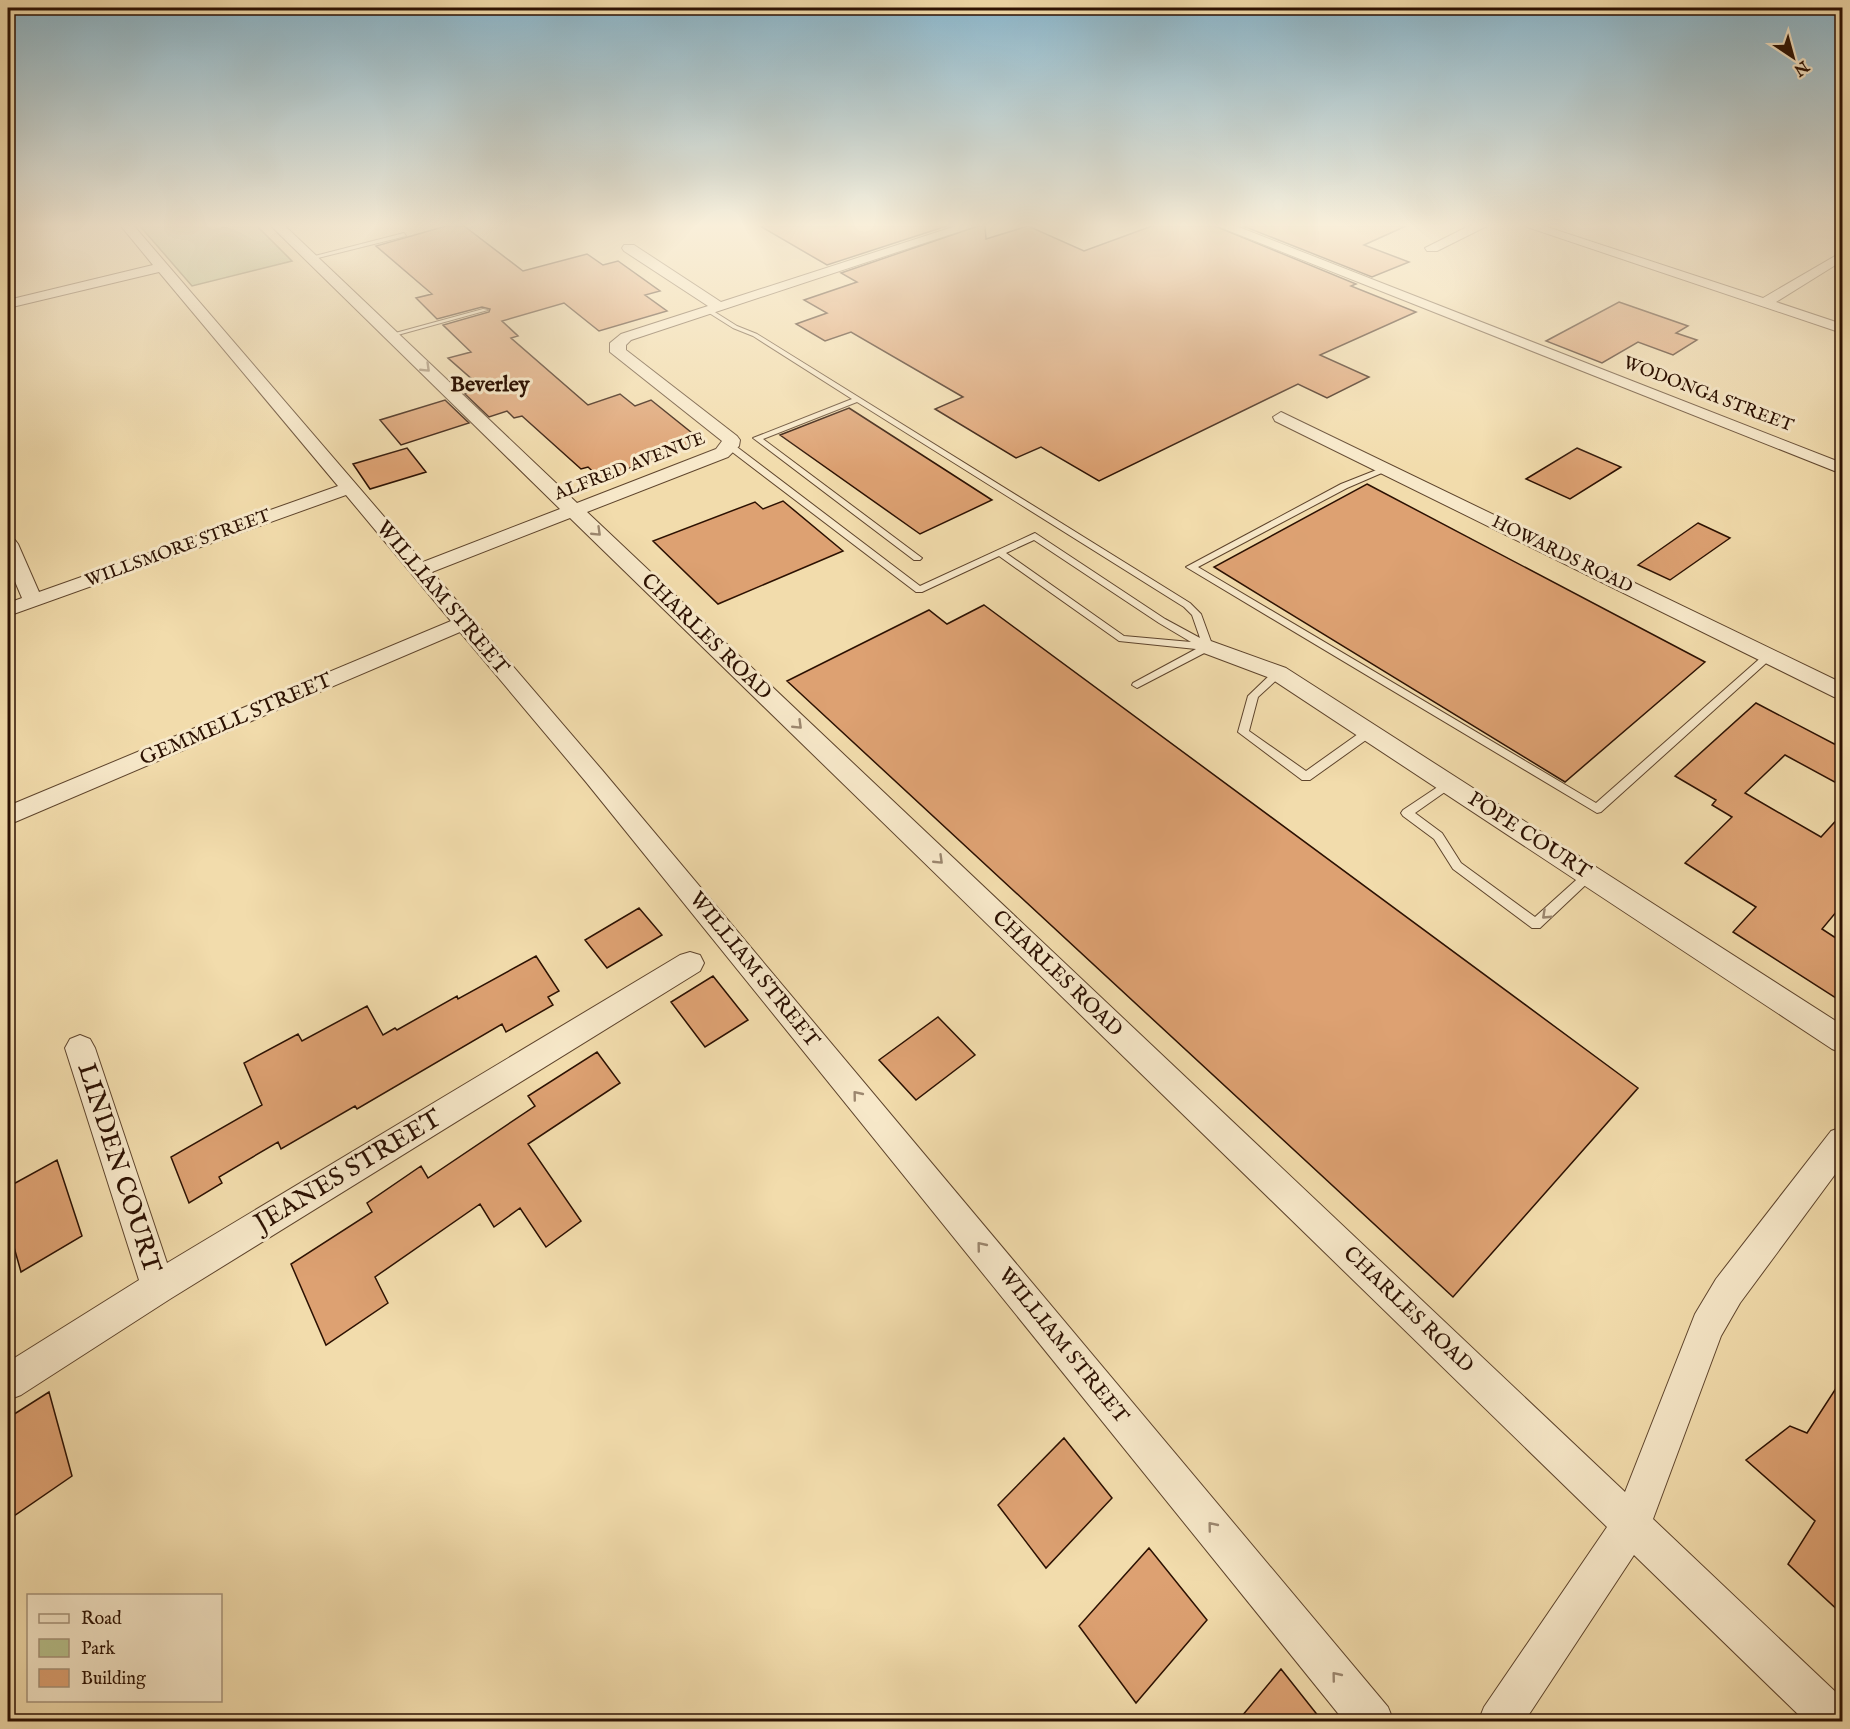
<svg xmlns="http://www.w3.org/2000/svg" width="1850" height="1729" viewBox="0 0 1850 1729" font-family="'IM FELL English',serif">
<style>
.green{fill:#b7c18c;stroke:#726947;stroke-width:1.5}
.building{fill:#dda172;stroke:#2c1102;stroke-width:1.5}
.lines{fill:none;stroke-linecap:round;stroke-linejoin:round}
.service-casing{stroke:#5e442c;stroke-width:2}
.minor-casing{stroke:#5e442c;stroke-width:2}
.service{fill:#f7e8c9;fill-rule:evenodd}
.minor{fill:#f7e8c9;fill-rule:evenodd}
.oneway{stroke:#9c876f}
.labels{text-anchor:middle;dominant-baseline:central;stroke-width:6;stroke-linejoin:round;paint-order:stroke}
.far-street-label{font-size:18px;fill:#2c1102;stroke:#f7e8c9}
.street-label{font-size:21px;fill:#2c1102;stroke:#f7e8c9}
.far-district-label{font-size:22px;font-weight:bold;fill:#2c1102;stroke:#f7e8c9}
.near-street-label{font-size:26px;fill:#2c1102;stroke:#f7e8c9}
</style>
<rect width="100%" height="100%" fill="#f2dcac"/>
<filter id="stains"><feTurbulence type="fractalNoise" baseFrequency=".00333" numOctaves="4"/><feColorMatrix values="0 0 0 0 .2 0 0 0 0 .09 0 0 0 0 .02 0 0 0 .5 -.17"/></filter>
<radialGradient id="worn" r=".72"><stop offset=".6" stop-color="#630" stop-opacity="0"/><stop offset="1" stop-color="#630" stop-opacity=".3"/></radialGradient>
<!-- green -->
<path class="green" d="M257 226 292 261 192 286 140 226Z"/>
<!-- building -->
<path class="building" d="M446 226H464L523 271 587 254 603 265 618 261 660 291 645 295 667 311 599 331 564 303 502 321 518 336 511 338 588 405 620 394 635 406 651 400 702 441 601 479 588 467 581 469 522 416 514 418 507 411 489 417 465 394 482 388 448 358 471 352 443 325 489 312 490 309 482 307 437 319 416 298 432 294 376 246Z
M760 226H947L827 265Z
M978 226H985L986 239 1028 226 1084 251 1152 226H1215L1356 284 1351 286 1416 312 1320 355 1369 377 1327 398 1298 384 1099 481 1041 447 1016 458 935 409 963 397 851 332 825 341 796 324 827 313 804 300 857 282 841 273Z
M1243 226H1406L1364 245 1409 262 1372 277Z
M1619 302 1688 326 1676 333 1697 340 1673 355 1638 342 1602 363 1546 341Z
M445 400 469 423 401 445 380 420Z
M849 408 992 500 920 534 780 435Z
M407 448 426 472 370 489 353 464Z
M1577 448 1621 467 1570 499 1526 479Z
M1367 484 1705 662 1565 782 1214 567Z
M783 501 843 551 718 604 653 541 755 502 763 509Z
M1698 523 1730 538 1670 580 1638 565Z
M984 605 1638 1088 1453 1297 787 681 929 610 947 624Z
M1756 703 1842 748V786L1785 755 1745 793 1821 837 1842 814V905L1822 929 1842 942V1002L1733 932 1756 907 1685 863 1732 817 1712 805 1716 800 1675 776Z
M639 908 662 935 607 968 585 940Z
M536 956 559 991 548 997 553 1005 506 1032 502 1024 357 1109 355 1106 281 1149 278 1142 219 1177 222 1183 189 1203 171 1157 262 1105 244 1063 298 1034 302 1041 367 1006 383 1035 395 1028 397 1030 457 996 458 999Z
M713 976 748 1020 705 1047 671 1002Z
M938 1017 975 1055 916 1100 879 1060Z
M597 1052 620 1083 528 1144 581 1221 546 1247 520 1208 494 1227 480 1204 375 1277 388 1303 326 1345 291 1264 372 1212 367 1203 421 1166 428 1178 535 1106 528 1096Z
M57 1160 82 1236 21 1272 8 1226V1187Z
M1842 1379V1614L1788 1564 1815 1521 1746 1460 1790 1426 1807 1433Z
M49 1392 72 1476 8 1520V1418Z
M1064 1438 1112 1498 1046 1568 998 1505Z
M1149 1548 1207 1620 1136 1703 1079 1626Z
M1281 1669 1323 1722H1237Z"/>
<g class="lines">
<defs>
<path id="service" d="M404 233 406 236 310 260 307 258Z
M483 309 488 310 394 336 388 335Z
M706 309H710L737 326 757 334 1190 603 1201 614 1213 647 1212 649 1137 688 1132 685 1133 683 1196 649 1119 641 999 556 922 592H916L727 448V444H733L920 586 1035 533 1165 619 1200 638 1192 615 1184 607 857 402 763 439 922 558 920 560H914L753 438 852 399 753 336 733 328 706 311ZM1034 540 1159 623 1191 642 1124 636 1006 553Z
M1384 467 1391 469 1347 488 1198 567 1596 803 1765 654H1773L1774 656 1601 812 1597 813 1186 567 1341 484Z
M1278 670 1282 671V675L1258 697 1249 731 1306 771 1365 729H1373L1374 732 1373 735 1310 780H1302L1238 732 1248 696 1274 671Z
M1448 780 1452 781 1454 784 1452 787 1415 813 1442 833 1461 863 1535 917 1585 872H1593L1595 875 1593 878 1540 928H1532L1453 869 1434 839 1403 816 1401 813 1403 810Z"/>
<path id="minor" d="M121 226H134L423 562 560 509 271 226H285L577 503 716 449 722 441 610 352V343L621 334 708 306 624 251 622 248 624 245H634L721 302 956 226H976L631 340 626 345V350L737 436 740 440 739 446 728 457 587 512 1625 1492 1695 1314 1716 1279 1831 1131 1842 1127V1165L1740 1303 1721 1336 1653 1519 1842 1698V1722H1806L1634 1555 1524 1722H1478L1484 1707 1607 1527 570 518 432 572 602 770 1388 1707 1394 1722H1345L586 782 460 632 8 825V806L451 621 346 495 8 616V603L22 598 8 565V538L15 540 18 544 39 592 338 486 159 272 8 308V300L153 265Z
M1217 226H1236L1842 463V474Z
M1469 226H1487L1437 251H1427L1425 248Z
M1524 226H1544L1763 298 1842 252V261L1776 302 1842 324V333Z
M1281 412 1842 683V699L1834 697 1275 421 1273 417Z
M1208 640 1286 668 1842 1025V1053L1832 1049 1270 678 1201 652 1197 647 1201 642Z
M690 952 700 955 704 963 700 971 170 1299 21 1395 8 1400V1362L139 1280 65 1048 70 1039 80 1035 90 1039 95 1048 167 1263 680 955Z"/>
</defs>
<!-- service casing -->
<use href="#service" class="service-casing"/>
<!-- minor casing -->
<use href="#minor" class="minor-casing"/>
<!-- service -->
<use href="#service" class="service"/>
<!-- minor -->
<use href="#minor" class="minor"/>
</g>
<!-- one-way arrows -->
<defs><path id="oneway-chevron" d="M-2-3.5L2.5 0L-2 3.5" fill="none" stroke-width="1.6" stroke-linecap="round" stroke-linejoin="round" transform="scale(1.5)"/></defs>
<g class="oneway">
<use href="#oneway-chevron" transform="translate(426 368) rotate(44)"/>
<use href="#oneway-chevron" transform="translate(597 532) rotate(44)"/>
<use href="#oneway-chevron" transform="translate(798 725) rotate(44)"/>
<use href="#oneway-chevron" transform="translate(939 860) rotate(44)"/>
<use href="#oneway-chevron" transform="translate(1546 915) rotate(137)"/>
<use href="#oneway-chevron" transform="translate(857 1095) rotate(-129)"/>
<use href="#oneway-chevron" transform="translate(981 1246) rotate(-129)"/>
<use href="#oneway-chevron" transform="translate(1212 1526) rotate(-129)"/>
<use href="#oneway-chevron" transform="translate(1336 1676) rotate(-129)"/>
</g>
<!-- sky -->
<linearGradient id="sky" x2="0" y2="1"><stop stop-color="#8ab7cd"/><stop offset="0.48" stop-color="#f9efda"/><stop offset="1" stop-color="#f9efda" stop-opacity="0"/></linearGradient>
<rect width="1850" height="469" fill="url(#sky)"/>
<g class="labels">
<!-- far-street labels -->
<g class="far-street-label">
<text transform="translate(1708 395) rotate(21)">WODONGA STREET</text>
<text transform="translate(630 467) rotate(-21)">ALFRED AVENUE</text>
<text transform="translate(178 549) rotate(-20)">WILLSMORE STREET</text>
<text transform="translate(1562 555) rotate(26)">HOWARDS ROAD</text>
</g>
<!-- street labels -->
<g class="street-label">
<text transform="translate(442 598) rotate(50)">WILLIAM STREET</text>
<text transform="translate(706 637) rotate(44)">CHARLES ROAD</text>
<text transform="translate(236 720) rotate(-23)">GEMMELL STREET</text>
<text transform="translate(1529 836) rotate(33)">POPE COURT</text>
<text transform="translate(754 970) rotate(51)">WILLIAM STREET</text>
<text transform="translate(1057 974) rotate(44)">CHARLES ROAD</text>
<text transform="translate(1408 1310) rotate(44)">CHARLES ROAD</text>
<text transform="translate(1063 1346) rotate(51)">WILLIAM STREET</text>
</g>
<!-- far-district labels -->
<g class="far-district-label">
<text x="490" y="385">Beverley</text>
</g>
<!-- near-street labels -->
<g class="near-street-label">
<text transform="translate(119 1168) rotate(72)">LINDEN COURT</text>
<text transform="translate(348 1171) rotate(-31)">JEANES STREET</text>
</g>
</g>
<!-- margin -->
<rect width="1850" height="1729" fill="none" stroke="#f2dcac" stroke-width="30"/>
<rect x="9" y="9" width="1832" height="1711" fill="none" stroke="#2c1102" stroke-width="3"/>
<rect x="15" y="15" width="1820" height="1699" fill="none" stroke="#2c1102" stroke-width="1.5"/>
<!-- legend -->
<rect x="27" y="1594" width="195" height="108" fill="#f7e8c9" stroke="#a69279" stroke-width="1.5"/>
<rect x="39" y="1614" width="30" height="9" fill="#f7e8c9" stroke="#a69279" stroke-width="1.5"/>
<text x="81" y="1624" font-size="18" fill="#2c1102">Road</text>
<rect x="39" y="1639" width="30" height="18" fill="#b7c18c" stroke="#a69279" stroke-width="1.5"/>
<text x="81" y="1654" font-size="18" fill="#2c1102">Park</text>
<rect x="39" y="1669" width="30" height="18" fill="#dda172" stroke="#a69279" stroke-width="1.5"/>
<text x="81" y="1684" font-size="18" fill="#2c1102">Building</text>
<!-- north arrow -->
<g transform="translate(1793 57) rotate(144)" stroke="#f7e8c9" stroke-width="4.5" paint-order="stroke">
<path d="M0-4.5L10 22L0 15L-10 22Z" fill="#2c1102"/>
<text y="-9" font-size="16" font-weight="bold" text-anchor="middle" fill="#2c1102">N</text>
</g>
<rect width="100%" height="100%" filter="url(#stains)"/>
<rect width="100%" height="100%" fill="url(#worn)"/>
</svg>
